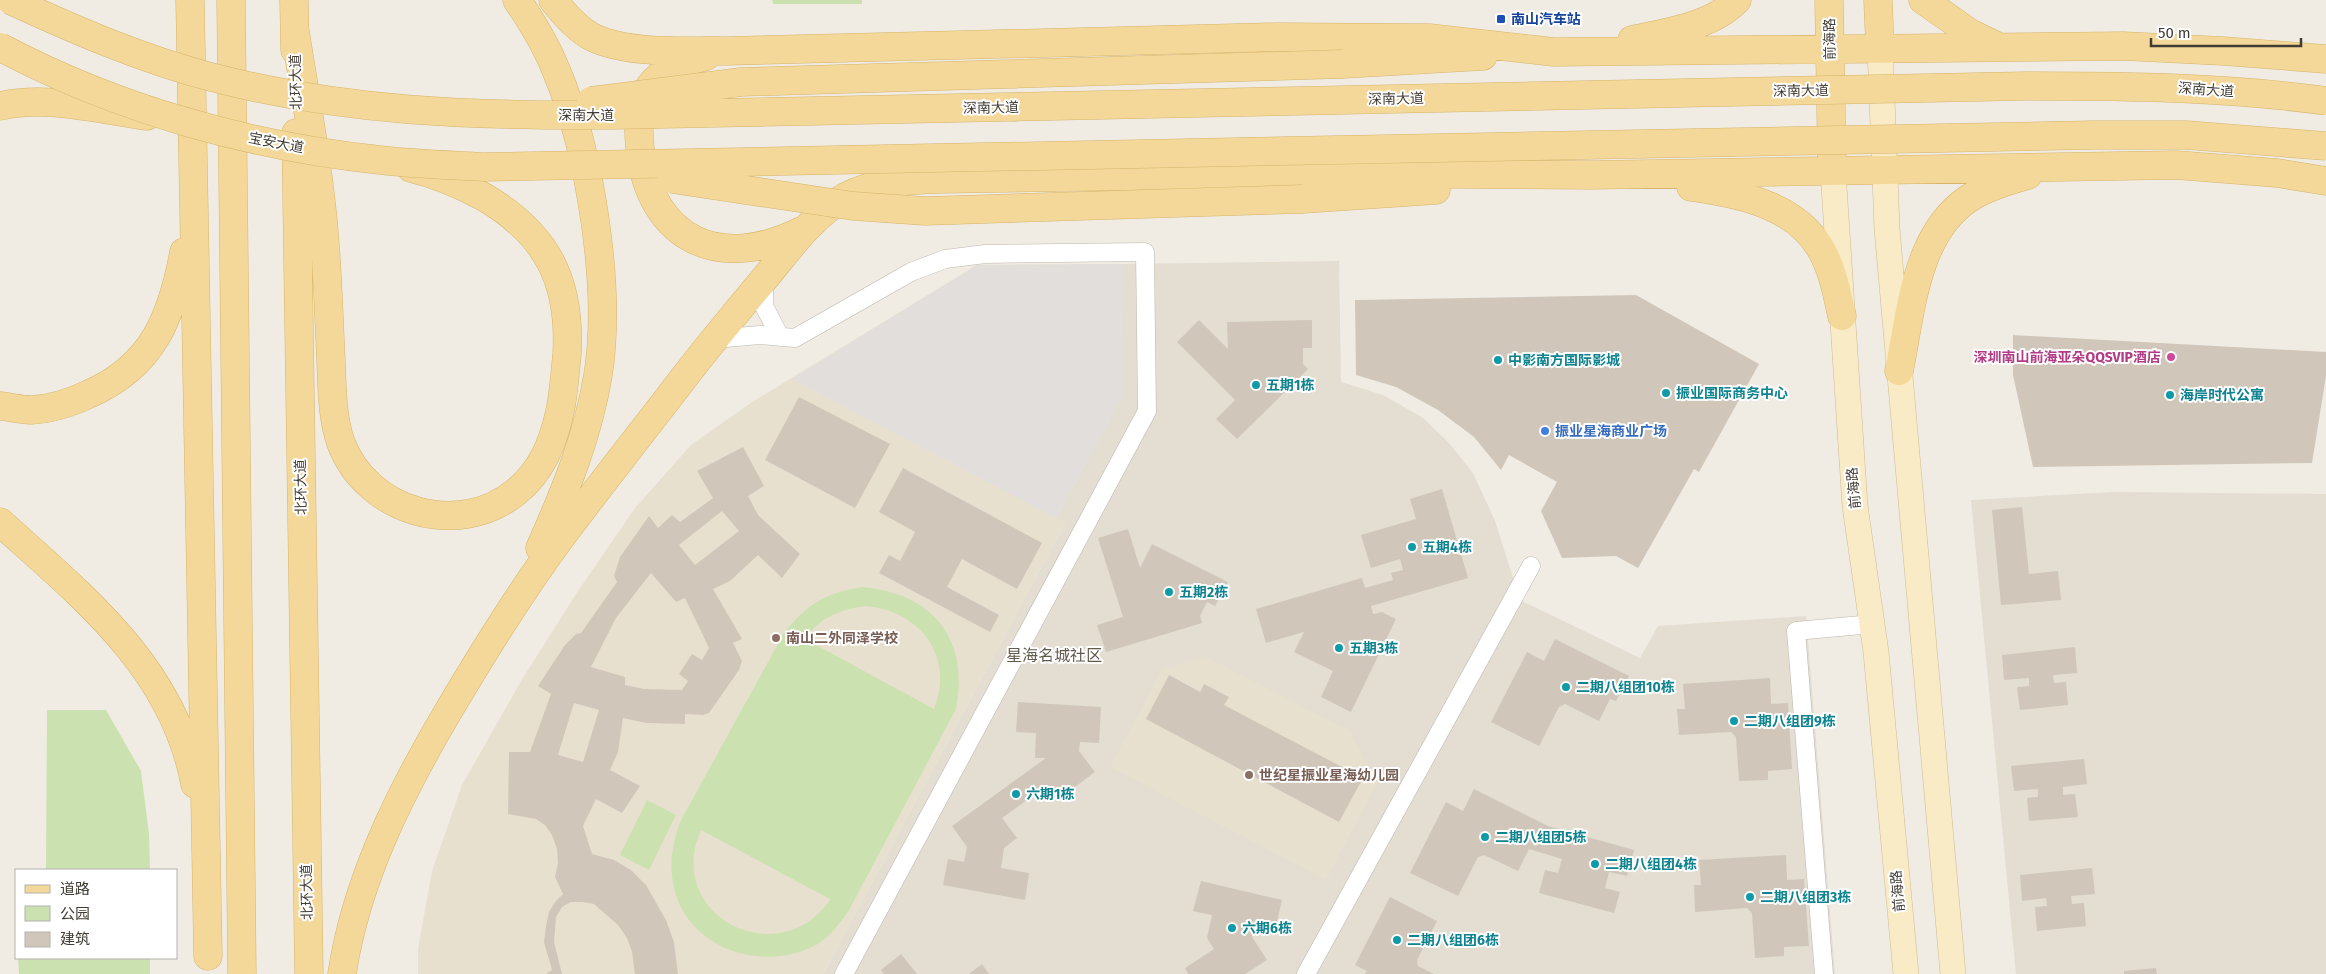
<svg xmlns="http://www.w3.org/2000/svg" width="2326" height="974" viewBox="0 0 2326 974" font-family="'Fira Sans','Noto Sans SC',sans-serif">
<style>
.residential{fill:#e3ddd2}
.education{fill:#e8e0cf}
.green{fill:#cce1b0;fill-rule:evenodd}
.parking{fill:#e1dedc}
.building{fill:#d0c7ba;fill-rule:evenodd}
.lines{fill:none;stroke-linecap:round;stroke-linejoin:round}
.minor-casing{stroke:#bdb6aa;stroke-width:19}
.secondary-casing{stroke:#cbbd97;stroke-width:26}
.primary-casing{stroke:#d6b46b;stroke-width:29}
.minor{stroke:#fff;stroke-width:18}
.secondary{stroke:#f9ebc5;stroke-width:25}
.primary{stroke:#f4d899;stroke-width:28}
.primary-bridge-casing{stroke:#d6b46b;stroke-width:29;stroke-linecap:butt}
.primary-bridge{stroke:#f4d899;stroke-width:28}
.transit-dot{fill:#1a4fb4;stroke:#fff;stroke-width:2}
.hotel-dot{fill:#d1479c;stroke:#fff;stroke-width:2}
.culture-dot{fill:#0f9aa8;stroke:#fff;stroke-width:2}
.shop-dot{fill:#3f7fe0;stroke:#fff;stroke-width:2}
.education-dot{fill:#8d6e63;stroke:#fff;stroke-width:2}
.labels{text-anchor:middle;dominant-baseline:central;stroke-width:4;stroke-linejoin:round;paint-order:stroke}
.transit-label{font-size:14px;font-weight:bold;fill:#164399;stroke:#fff;text-anchor:start}
.street-label{font-size:14px;fill:#413c34;stroke:#fff}
.hotel-label{font-size:14px;font-weight:bold;fill:#b23c85;stroke:#fff;text-anchor:end}
.culture-label{font-size:14px;font-weight:bold;fill:#0d838f;stroke:#fff;text-anchor:start}
.shop-label{font-size:14px;font-weight:bold;fill:#366cbe;stroke:#fff;text-anchor:start}
.education-label{font-size:14px;font-weight:bold;fill:#785e54;stroke:#fff;text-anchor:start}
.quarter-label{font-size:16px;fill:#63594d;stroke:#fff}
</style>
<rect width="100%" height="100%" fill="#f0ece3"/>
<!-- residential -->
<path class="residential" d="M1339 261 1341 382 1383 395 1423 418 1449 443 1473 473 1495 521 1520 600 1640 658 1658 626 1806 616 1835 974H823L1065 523 1056 518 1122 397 1121 264Z
M2114 492 2326 494V974H2016L1971 500Z"/>
<!-- education -->
<path class="education" d="M1121 264 1122 397 1056 517 1065 523 823 974H418V949L432 871 462 785 521 681 576 594 635 508 691 445 752 402 977 265Z
M1206 657 1349 730 1377 783 1326 880 1110 767 1163 668Z"/>
<!-- green -->
<path class="green" d="M772 0H862V4H773Z
M862 587C932 593 970 638 956 709L848 912C839 924 830 937 816 945 762 974 684 948 673 883 669 861 673 840 681 820L784 633C807 604 825 593 862 587ZM866 606C920 611 955 656 934 709L805 639C819 618 841 609 866 606ZM701 830 830 899V900C779 974 663 916 701 830Z
M47 710H106L141 771 149 834 150 870H46Z
M647 800 676 815 649 870 620 855Z
M18 958H150V974H19Z"/>
<!-- parking -->
<path class="parking" d="M1121 264 1122 397 1056 518 792 379 977 265Z"/>
<!-- building -->
<path class="building" d="M1636 295 1759 364 1699 472 1694 469 1638 568 1616 556 1562 558 1541 511 1557 482 1509 455 1501 470 1474 437 1438 410 1396 387 1356 375 1355 300Z
M1199 320 1228 349 1227 322 1312 320V348H1303V364L1308 369 1237 439 1216 419 1235 400 1177 342Z
M2013 335 2326 352V376L2312 463 2033 467 2013 375Z
M799 397 890 444 855 508 765 460Z
M743 447 764 486 748 496 758 515 800 554 782 578 758 555 730 581 713 589 742 639 733 643 742 661 739 670 709 713 703 715 685 714V724L646 723 623 718 618 752 610 770 640 786 622 813 596 799 583 826 592 854 614 860 631 870 646 885 666 920 674 942 678 974H635L632 952 627 938 618 925 594 904 583 902H571L562 907 556 917 554 942 562 974H546L552 970 544 942 546 926 549 912 555 902 563 894 555 877 558 863 557 849 552 835 545 825 536 819 508 814 509 752H530L551 694 538 686 565 645 576 634 581 633 617 582 614 576 620 557 649 516 658 528 672 515 680 522 713 498 697 471ZM722 511 739 531 695 565 679 545ZM651 573 676 602 685 598 709 648 702 660 692 654 679 674 688 681 682 690 644 689 625 685V677L591 667 616 618ZM574 703 599 710 583 762 558 755Z
M903 468 1042 543 1017 589 962 559 947 587 999 615 990 632 879 573 889 555 900 561 915 532 879 512Z
M1442 489 1468 578 1371 606 1373 614 1382 612 1396 619 1351 712 1321 697 1333 671 1294 652 1304 632 1266 643 1256 609 1362 578 1365 588 1393 580 1391 573 1403 570 1400 559 1371 568 1361 535 1416 519 1410 499Z
M2022 507 2029 574 2058 571 2061 600 2001 605 1992 510Z
M1128 529 1140 568 1152 544 1228 582 1215 606 1207 602 1200 616 1202 623 1106 652 1097 625 1123 617 1098 538Z
M1555 639 1629 676 1616 701 1610 699 1599 721 1565 704 1559 707 1539 746 1491 722 1527 652 1544 661Z
M2075 647 2077 673 2053 675 2054 683 2066 682 2068 705 2020 710 2017 687 2029 686V678L2004 680 2002 655Z
M1169 675 1200 692 1204 684 1229 697 1224 705 1363 778 1339 822 1146 719Z
M1770 678 1771 704 1788 703 1792 769 1768 771V780L1739 781 1736 737 1731 732 1679 735 1677 709H1685L1683 684Z
M1018 702 1101 707 1099 743 1080 742 1079 751 1095 772 1056 801 1045 787 1002 818 1017 838 1004 848 1001 868 1029 873 1025 900 943 885 948 859 964 862 967 847 952 826 1046 758H1035L1036 733 1016 732Z
M2084 759 2087 784 2063 787V795L2075 794 2078 817 2029 821 2027 798 2038 797V789L2014 791 2011 766Z
M1474 789 1548 826 1634 850 1627 876 1609 872 1605 888 1620 892 1614 913 1539 893 1545 870 1558 873 1562 859 1529 849 1518 871 1484 855 1478 857 1458 896 1410 873 1446 802 1463 811Z
M1786 855 1787 880 1804 879 1809 946 1784 947V956L1755 958 1752 913 1747 908 1695 912 1694 885H1701L1699 860Z
M2092 868 2095 894 2071 896 2072 904 2084 903 2086 926 2037 931 2035 907 2047 906 2046 898 2022 901 2020 875Z
M1201 881 1282 900 1275 930 1255 926 1252 937 1267 960 1245 974H1188L1185 968 1214 949 1207 938 1212 915 1193 911Z
M1390 897 1437 921 1417 960 1418 966 1434 974H1365L1367 971 1355 965Z
M901 954 917 974H884L881 970Z
M982 964 989 974H969Z
M2156 968 2157 974H2124V971Z"/>
<g class="lines">
<defs>
<path id="minor" d="M764 279V306L780 337
M714 339 760 335 795 338 911 272 945 259 985 254 1145 252 1147 411 844 974
M1306 974 1531 566
M1824 974 1796 631 1872 624"/>
<path id="secondary" d="M1880 48 1887 229 1953 974
M1833 171 1855 506 1876 652 1906 974"/>
<path id="primary" d="M190 0 208 956
M231 0 242 974
M294 0 295 50
M517 0C532 22 546 45 556 70 590 150 612 289 598 375 588 436 565 492 540 548
M553 0C564 14 577 29 592 37 629 55 685 50 726 51L1277 37 1429 38 1554 52 2123 46 2223 51 2326 59
M1829 0 1832 165
M1878 0 1880 48
M1923 0 1970 33 1995 45
M295 31C306 102 320 173 325 245 328 283 329 322 331 360 332 387 332 418 341 443 367 512 458 539 516 492 542 471 553 443 560 411 564 392 565 373 567 354 571 281 547 234 484 197 460 184 437 174 411 168
M1632 40C1667 32 1711 27 1737 0
M706 56C686 62 662 69 650 86 637 104 638 128 640 149 651 242 721 271 801 231
M1343 64 1483 56
M0 106C47 95 101 110 147 116
M296 133 309 974
M1691 187C1743 194 1807 207 1828 264 1835 280 1838 299 1842 316
M1303 199 1436 190
M1899 371C1911 313 1915 235 1968 199 1986 187 2008 181 2028 175
M0 406C10 407 21 410 31 410 52 409 70 403 89 394 153 366 172 317 184 252
M0 522C82 596 174 668 195 784
M342 974C356 881 399 795 446 715 482 654 520 592 562 536 604 480 647 426 689 371 714 339 739 309 765 278 789 249 812 216 845 197 875 181 908 180 941 179L1329 173 1591 175 2176 165 2277 173 2326 181"/>
</defs>
<!-- minor casing -->
<use href="#minor" class="minor-casing"/>
<!-- secondary casing -->
<use href="#secondary" class="secondary-casing"/>
<!-- primary casing -->
<use href="#primary" class="primary-casing"/>
<!-- minor -->
<use href="#minor" class="minor"/>
<!-- secondary -->
<use href="#secondary" class="secondary"/>
<!-- primary -->
<use href="#primary" class="primary"/>
<defs>
<path id="primary-bridge" d="M10 0C75 30 142 59 211 77 346 112 474 116 612 115L2027 86C2127 86 2227 87 2326 101
M0 47C117 109 249 146 380 160 414 164 449 165 483 167L2093 135H2186L2326 146
M591 101 741 82 1343 64
M672 179 853 206 925 211 1303 199"/>
</defs>
<!-- primary-bridge casing -->
<use href="#primary-bridge" class="primary-bridge-casing"/>
<!-- primary-bridge -->
<use href="#primary-bridge" class="primary-bridge"/>
</g>
<!-- markers -->
<rect class="transit-dot" x="1496" y="14" width="10" height="10" rx="2.5"/>
<circle class="hotel-dot" cx="2171" cy="357" r="5"/>
<g class="culture-dot">
<circle cx="1498" cy="360" r="5"/>
<circle cx="1256" cy="385" r="5"/>
<circle cx="1666" cy="393" r="5"/>
<circle cx="2170" cy="395" r="5"/>
<circle cx="1412" cy="547" r="5"/>
<circle cx="1169" cy="592" r="5"/>
<circle cx="1339" cy="648" r="5"/>
<circle cx="1566" cy="687" r="5"/>
<circle cx="1734" cy="721" r="5"/>
<circle cx="1016" cy="794" r="5"/>
<circle cx="1485" cy="837" r="5"/>
<circle cx="1595" cy="864" r="5"/>
<circle cx="1750" cy="897" r="5"/>
<circle cx="1232" cy="928" r="5"/>
<circle cx="1397" cy="940" r="5"/>
</g>
<circle class="shop-dot" cx="1545" cy="431" r="5"/>
<g class="education-dot">
<circle cx="776" cy="638" r="5"/>
<circle cx="1249" cy="775" r="5"/>
</g>
<g class="labels">
<!-- transit labels -->
<g class="transit-label">
<text x="1511" y="19">南山汽车站</text>
</g>
<!-- street labels -->
<g class="street-label">
<text transform="translate(1830 39) rotate(-91)">前海路</text>
<text transform="translate(296 82) rotate(-91)">北环大道</text>
<text transform="translate(2206 90) rotate(4)">深南大道</text>
<text transform="translate(1801 91) rotate(-1)">深南大道</text>
<text transform="translate(1396 99) rotate(-1)">深南大道</text>
<text transform="translate(991 108) rotate(-1)">深南大道</text>
<text x="586" y="115">深南大道</text>
<text transform="translate(276 143) rotate(11)">宝安大道</text>
<text transform="translate(301 487) rotate(-91)">北环大道</text>
<text transform="translate(1854 488) rotate(-95)">前海路</text>
<text transform="translate(1898 891) rotate(-95)">前海路</text>
<text transform="translate(307 892) rotate(-91)">北环大道</text>
</g>
<!-- hotel labels -->
<g class="hotel-label">
<text x="2161" y="357">深圳南山前海亚朵QQSVIP酒店</text>
</g>
<!-- culture labels -->
<g class="culture-label">
<text x="1508" y="360">中影南方国际影城</text>
<text x="1266" y="385">五期1栋</text>
<text x="1676" y="393">振业国际商务中心</text>
<text x="2180" y="395">海岸时代公寓</text>
<text x="1422" y="547">五期4栋</text>
<text x="1179" y="592">五期2栋</text>
<text x="1349" y="648">五期3栋</text>
<text x="1576" y="687">二期八组团10栋</text>
<text x="1744" y="721">二期八组团9栋</text>
<text x="1026" y="794">六期1栋</text>
<text x="1495" y="837">二期八组团5栋</text>
<text x="1605" y="864">二期八组团4栋</text>
<text x="1760" y="897">二期八组团3栋</text>
<text x="1242" y="928">六期6栋</text>
<text x="1407" y="940">二期八组团6栋</text>
</g>
<!-- shop labels -->
<g class="shop-label">
<text x="1555" y="431">振业星海商业广场</text>
</g>
<!-- education labels -->
<g class="education-label">
<text x="786" y="638">南山二外同泽学校</text>
<text x="1259" y="775">世纪星振业星海幼儿园</text>
</g>
<!-- quarter labels -->
<g class="quarter-label">
<text x="1054" y="655">星海名城社区</text>
</g>
</g>
<!-- legend -->
<rect x="15" y="869" width="162" height="90" fill="#ffffff" stroke="#b3b1ae"/>
<rect x="25" y="885" width="25" height="8" fill="#f4d899" stroke="#b3b1ae"/>
<text x="60" y="894" font-size="15" fill="#413c34">道路</text>
<rect x="25" y="906" width="25" height="15" fill="#cce1b0" stroke="#b3b1ae"/>
<text x="60" y="919" font-size="15" fill="#413c34">公园</text>
<rect x="25" y="932" width="25" height="15" fill="#d0c7ba" stroke="#b3b1ae"/>
<text x="60" y="944" font-size="15" fill="#413c34">建筑</text>
<!-- scale -->
<path d="M2151 38v8h150v-8" fill="none" stroke="#413c34" stroke-width="2.5"/>
<text x="2158" y="38" font-size="15" fill="#413c34" stroke="#ffffff" stroke-width="4" paint-order="stroke">50 m</text>
</svg>
